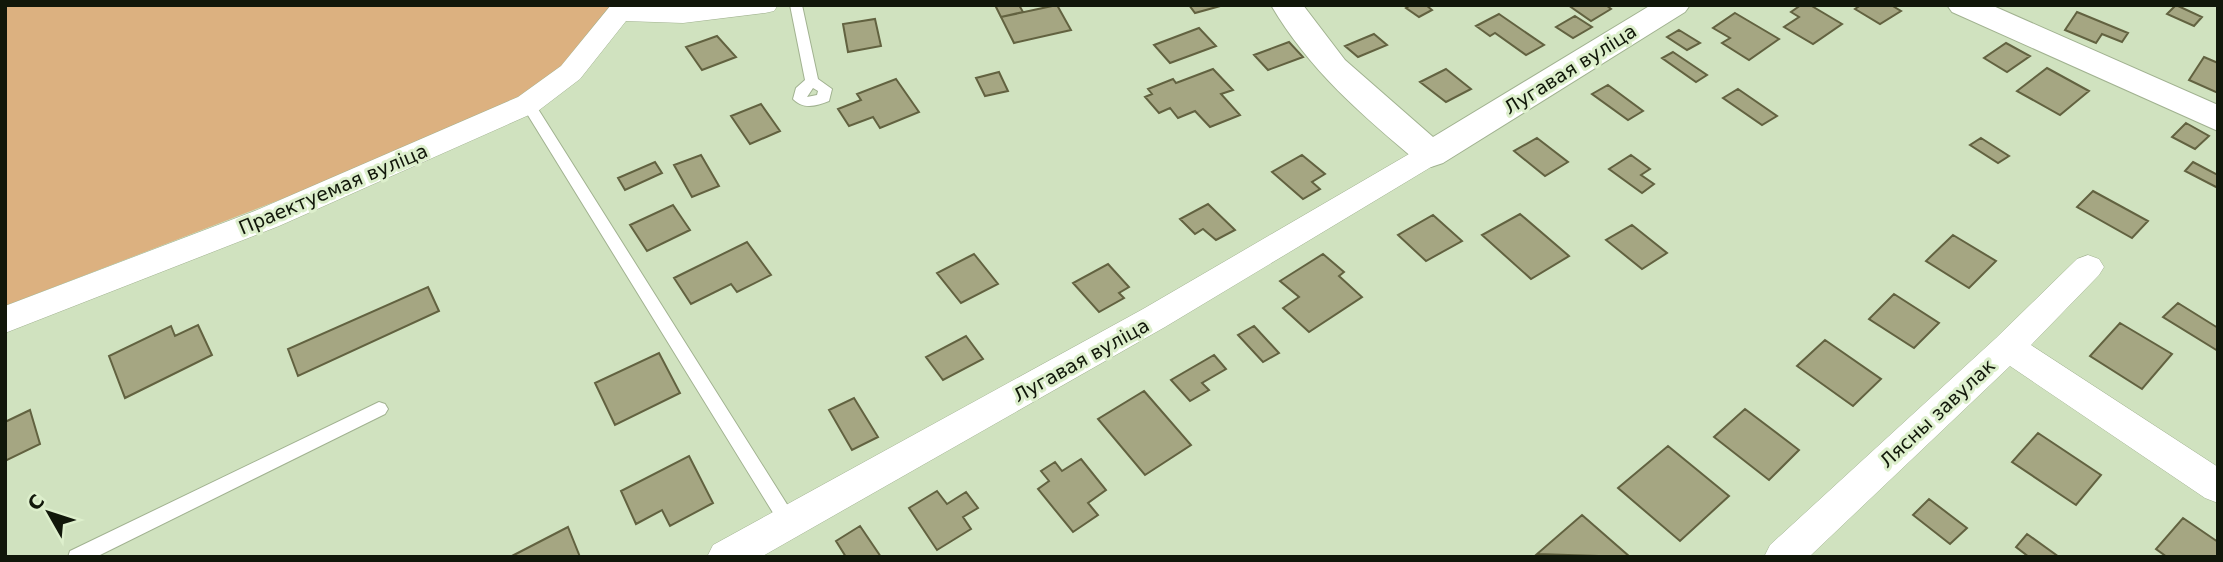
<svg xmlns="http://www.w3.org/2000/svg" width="2223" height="562" viewBox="0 0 2223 562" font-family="'DejaVu Sans',sans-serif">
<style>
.green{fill:#dcb180}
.building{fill:#a5a682;stroke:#626240;stroke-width:2}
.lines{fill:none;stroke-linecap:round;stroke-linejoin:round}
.lane-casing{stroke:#a1b290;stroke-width:2}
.street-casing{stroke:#a1b290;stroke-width:1}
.secondary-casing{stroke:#a1b290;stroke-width:2}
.lane{fill:#fff;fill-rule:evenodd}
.street{fill:#fff;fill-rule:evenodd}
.secondary{fill:#fff;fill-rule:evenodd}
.labels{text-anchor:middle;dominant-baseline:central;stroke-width:6;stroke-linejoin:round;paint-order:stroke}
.street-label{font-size:19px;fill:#11170a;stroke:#ddefcc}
</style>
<rect width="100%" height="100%" fill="#d0e2bf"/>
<!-- green -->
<path class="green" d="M5 5H612L589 40 528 104 5 306Z"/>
<!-- building -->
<path class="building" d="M995 5H1019L1023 12 1001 17Z
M1057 5 1071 30 1014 43 1001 17Z
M1189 5H1224L1195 13Z
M1411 5H1426L1432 10 1419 17 1406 8Z
M1568 5H1606L1611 9 1591 21Z
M1801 5H1810L1842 24 1813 44 1784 27 1799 17 1791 12Z
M1861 5H1891L1901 11 1880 24 1855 9Z
M2176 5 2202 17 2194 26 2167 14Z
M2077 12 2128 33 2122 42 2102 34 2096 43 2065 30Z
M1735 13 1779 39 1749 60 1722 43 1730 38 1713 28Z
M1499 14 1544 45 1526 55 1495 33 1490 36 1476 26Z
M1575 16 1592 27 1573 38 1556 27Z
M875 19 881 46 848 52 843 24Z
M1199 28 1216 46 1170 63 1154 45Z
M1679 30 1700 43 1687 50 1667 37Z
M1374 34 1387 45 1358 57 1345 46Z
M717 36 736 57 702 70 686 47Z
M1289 42 1303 57 1268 70 1254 55Z
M2006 43 2030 56 2007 72 1984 58Z
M1673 52 1707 75 1696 82 1662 58Z
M2204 57 2218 63V93L2189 80Z
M2047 68 2089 91 2060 115 2017 91Z
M1213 69 1233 90 1221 94 1240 115 1210 127 1195 111 1178 118 1170 108 1159 113 1145 97 1152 94 1148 89 1173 79 1176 83Z
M1446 69 1471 89 1446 102 1420 82Z
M999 72 1008 91 985 96 976 78Z
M896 79 919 112 880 128 873 117 849 126 838 109 861 100 857 94Z
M1608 85 1643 111 1628 120 1592 94Z
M1738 89 1777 116 1762 125 1723 98Z
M761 104 780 131 750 144 731 116Z
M2186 123 2209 136 2195 149 2172 137Z
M1537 138 1568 162 1545 176 1514 151Z
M1981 138 2009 156 1998 163 1970 145Z
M701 155 719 186 692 197 674 165Z
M1302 155 1325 174 1312 182 1320 189 1303 199 1272 172Z
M1631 155 1650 169 1641 175 1654 184 1642 193 1609 169Z
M655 162 662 173 625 190 618 178Z
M2193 162 2218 175V188L2185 171Z
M2093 191 2148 221 2132 238 2077 207Z
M1208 204 1235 230 1216 240 1203 229 1195 234 1180 219Z
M673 205 690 230 647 251 630 225Z
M1520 214 1569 256 1531 279 1482 235Z
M1433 215 1462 241 1426 261 1398 235Z
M1632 225 1667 253 1642 269 1606 240Z
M1953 235 1996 261 1969 288 1926 261Z
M747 242 771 275 737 292 731 284 691 304 674 278Z
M974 254 998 284 961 303 937 273Z
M1323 254 1344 272 1339 276 1362 297 1309 332 1283 308 1299 297 1280 281Z
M1108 264 1129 287 1119 293 1124 298 1099 312 1073 283Z
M428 287 439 311 298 376 288 349Z
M1894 294 1939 323 1914 348 1869 319Z
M2178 303 2218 328V351L2163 317Z
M2120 323 2172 354 2142 389 2090 356Z
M198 325 212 355 125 398 109 356 171 326 175 336Z
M1254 326 1279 353 1263 362 1238 335Z
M966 336 983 359 943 380 926 357Z
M1825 340 1881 379 1853 406 1797 366Z
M659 353 680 393 615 425 595 383Z
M1214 355 1226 369 1202 383 1209 390 1190 401 1171 380Z
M1144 391 1191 445 1145 475 1098 419Z
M854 398 878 437 852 450 829 410Z
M1745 409 1799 450 1769 480 1714 437Z
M30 410 40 444 5 461V422Z
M2038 433 2101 475 2076 505 2012 462Z
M1668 446 1729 496 1680 541 1618 488Z
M689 456 713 503 670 526 662 510 636 524 621 491Z
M1081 459 1106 490 1088 503 1098 515 1073 532 1038 489 1049 481 1041 471 1055 462 1062 471Z
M937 491 947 504 966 492 978 508 963 517 971 529 937 550 909 508Z
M1929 499 1967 528 1950 544 1913 515Z
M1582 515 1630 557 1537 554Z
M2183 518 2218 542V557H2167L2156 549Z
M860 526 881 557H846L836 541Z
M568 527 580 557H510Z
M2027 534 2059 557H2029L2016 547Z"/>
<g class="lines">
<defs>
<path id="lane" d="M790 5H802L818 79 832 89 829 101C816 106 804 110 793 99L796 88 805 80ZM813 88 818 91 817 95 807 97Z
M528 99 533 101 795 517 798 523 795 529 789 531 783 529 521 104Z
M379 402 385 404 388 409 385 414 96 557H68L70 551Z"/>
<path id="street" d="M611 5H778L774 11 765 13 683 23 626 21 580 79 538 111 279 226 5 333V306L257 210 518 97 561 66Z
M1431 144 1441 147 1445 154 1441 161 1165 327 761 557H707L713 545 1143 309 1421 147Z
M2088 255 2099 259 2104 267 2099 275 2031 345 2218 467V503L2205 498 2010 366 1809 557H1764L1770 545 1996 338 2077 259Z"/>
<path id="secondary" d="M1271 5H1303L1345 60 1433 137 1651 5H1690L1685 12 1443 163 1431 167 1419 163C1362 115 1309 70 1271 5Z
M1947 5H1991L2218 105V131L1952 12Z"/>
</defs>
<!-- lane casing -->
<use href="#lane" class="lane-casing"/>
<!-- street casing -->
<use href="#street" class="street-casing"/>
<!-- secondary casing -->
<use href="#secondary" class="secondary-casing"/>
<!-- lane -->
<use href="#lane" class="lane"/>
<!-- street -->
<use href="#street" class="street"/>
<!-- secondary -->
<use href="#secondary" class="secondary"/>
</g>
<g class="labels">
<!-- street labels -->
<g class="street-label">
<text transform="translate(1570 69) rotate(-32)">Лугавая вуліца</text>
<text transform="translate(333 189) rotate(-23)">Праектуемая вуліца</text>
<text transform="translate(1081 360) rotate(-29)">Лугавая вуліца</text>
<text transform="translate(1937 413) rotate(-43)">Лясны завулак</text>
</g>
</g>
<!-- border -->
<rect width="2223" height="562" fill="none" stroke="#11170a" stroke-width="14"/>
<!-- north arrow -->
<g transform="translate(49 513) rotate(309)" stroke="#ddefcc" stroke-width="5" paint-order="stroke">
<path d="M0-5L12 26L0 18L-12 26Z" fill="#11170a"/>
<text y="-10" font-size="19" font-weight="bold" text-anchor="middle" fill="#11170a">С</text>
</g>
</svg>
